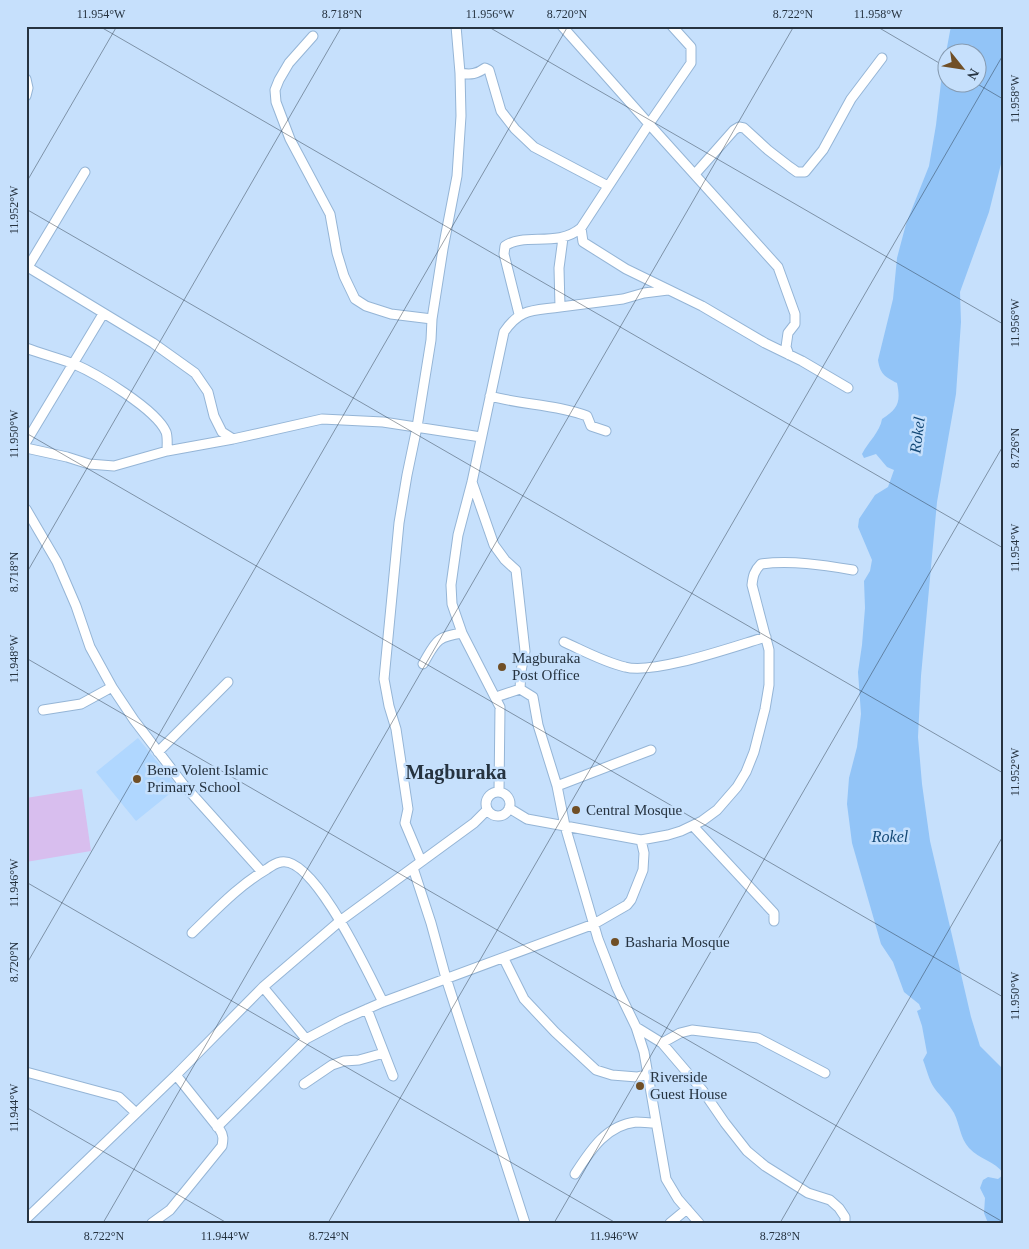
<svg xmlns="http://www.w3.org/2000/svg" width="1029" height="1249" viewBox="0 0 1029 1249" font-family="'Times New Roman',serif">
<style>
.built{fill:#b0d7ff}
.green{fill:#d8beee}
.water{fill:#92c4f7;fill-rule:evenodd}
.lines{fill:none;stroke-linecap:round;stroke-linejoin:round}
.minor-casing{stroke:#95b5d6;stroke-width:11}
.minor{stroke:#fff;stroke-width:9}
.ticks{fill:none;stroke:#263340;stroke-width:1;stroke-opacity:0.45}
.poi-dot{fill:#704f26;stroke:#c6e0fc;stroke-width:2}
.labels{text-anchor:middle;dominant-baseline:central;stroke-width:5;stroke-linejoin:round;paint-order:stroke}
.poi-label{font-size:15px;fill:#263340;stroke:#c6e0fc;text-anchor:start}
.water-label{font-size:16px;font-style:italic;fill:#134876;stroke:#c6e0fc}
.district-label{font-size:20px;font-weight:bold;fill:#263340;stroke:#c6e0fc}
.neatline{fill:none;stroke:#263340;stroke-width:2}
.ticks-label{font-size:12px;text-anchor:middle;fill:#263340}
</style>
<rect width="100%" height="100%" fill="#c6e0fc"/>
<!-- built -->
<path class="built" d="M138 738 178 787 136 821 96 772Z"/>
<!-- green -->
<path class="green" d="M82 789 91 851 26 862V798Z"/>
<!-- water -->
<path class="water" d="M951 26H1003V156L989 212 960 292 961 322 956 394 937 502 921 676 918 737 922 784 930 841 971 1017 980 1046 1003 1069V1173C995 1161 980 1160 969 1148 960 1138 960 1125 954 1113 949 1104 941 1097 935 1089 929 1081 927 1070 923 1060L927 1053 922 1026 917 1011 921 1009 919 1004 904 992 893 962 881 944 852 843 847 804 849 778 857 747 861 714 858 672 862 645 865 608 864 581 870 571 872 560 858 527 859 519 875 495 888 487 894 470 887 467 876 454 864 458 862 454C868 442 880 432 882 419 898 409 901 402 897 383 885 377 880 374 878 360L893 299 897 258 906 224 929 166 936 125 942 74ZM946 52H976V82H946Z
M1003 1175V1223H988L984 1213 985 1198 980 1188 983 1180 988 1177 998 1179Z"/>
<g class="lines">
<defs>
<path id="minor" d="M672 26 691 47V63L649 124 778 267 795 314V324L788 333 786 347 789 355
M313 36 289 63 279 80 275 90 276 102 290 139 330 214 337 253 344 276 355 299 366 306 391 314 432 319
M460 73C471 75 477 74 485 68L489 70 501 111 515 129 534 147 608 186
M26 79 28 88 26 96
M695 174 734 130 739 127 744 128 768 150 790 167 797 172H805L823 150 851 99 882 58
M581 228 583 242 626 269 702 306 765 343 802 361 848 388
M26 266 153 343 195 373 208 392 214 416 222 432 233 439
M28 267 85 172
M560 307 623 299 644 293 668 290
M519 314 504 254 505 246C525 232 557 248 581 228L649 124 562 26
M26 348C42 354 58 358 74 364 97 374 156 409 166 432 168 437 167 446 167 451
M490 396C522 405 555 404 587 416L591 426 606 431
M26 442 103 314
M26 448 67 457 89 464 114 466 167 451 233 439 322 419 383 422 481 437
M472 482 494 545 505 560 516 570 525 651 521 671 520 689 496 697
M26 509 57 562 76 606 90 647 112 687 134 720 183 784 262 872
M564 642C584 651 604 662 625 667 654 675 735 646 766 637
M423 664C436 642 435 637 462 633
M520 689 533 697 538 725 557 786 565 826 641 840 668 835 681 831 702 821 717 810 737 787 746 772 754 752 765 709 769 685V650L752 585C753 576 754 571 761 564 791 560 823 565 853 570
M43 710 81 704 112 687
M158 752 228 682
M557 786 651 750
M499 792 500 707 462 633 452 604 451 585 458 535 472 482 504 332C520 308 533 311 560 307L559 268 563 238
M486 804a12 12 0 1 1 24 0a12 12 0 1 1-24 0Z
M509 808 527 819 565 826 598 939 617 988 636 1027 644 1052 666 1179 678 1199 699 1223
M693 826 774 913V921
M421 861 405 823 408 809 396 729 389 706 384 679 399 523 407 475 417 427 431 340 432 319 443 249 457 176 461 116 460 73 456 26
M413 868 431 923 446 978 525 1223
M192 933C216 910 238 886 267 869 271 866 276 863 281 862 314 855 369 975 383 1002
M504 959 524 999 555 1032 596 1070 612 1075 637 1077 649 1074
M263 987 306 1039
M367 1009 393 1076
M636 1027 662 1043 703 1091 725 1123 747 1151 765 1166 808 1193 830 1200 839 1208 845 1217V1223
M662 1043 680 1033 692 1030 758 1038 825 1073
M26 1072 119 1097 135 1112
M304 1084 332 1065 344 1061 359 1060 384 1053
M217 1127 306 1039 342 1020 383 1002 594 924 627 905 631 900 643 870 644 853 641 840
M575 1174C590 1151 606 1125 636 1122 642 1122 649 1123 656 1123
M26 1219 176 1075 263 987 340 921 474 823 487 810
M152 1223 170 1210 222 1146C223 1140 224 1136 220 1130L176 1075
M670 1223 687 1209"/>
</defs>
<!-- minor casing -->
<use href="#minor" class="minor-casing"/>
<!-- minor -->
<use href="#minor" class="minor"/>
</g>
<!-- ticks -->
<path class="ticks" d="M99 26 1003 548M487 26 1003 324M876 26 946 67M974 82 1003 99M26 183 117 26M26 209 1003 773M26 433 1003 997M26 574 342 26M26 658 1003 1222M26 882 616 1223M26 965 568 26M26 1107 227 1223M103 1223 794 26M328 1223 1003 55M554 1223 1003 446M780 1223 1003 836"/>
<!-- markers -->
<g class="poi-dot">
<circle cx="502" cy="667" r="5"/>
<circle cx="137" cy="779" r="5"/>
<circle cx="576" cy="810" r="5"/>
<circle cx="615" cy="942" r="5"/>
<circle cx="640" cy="1086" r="5"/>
</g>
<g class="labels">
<!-- poi labels -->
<g class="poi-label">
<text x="512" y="658">Magburaka<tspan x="512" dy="17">Post Office</tspan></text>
<text x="147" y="770">Bene Volent Islamic<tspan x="147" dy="17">Primary School</tspan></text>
<text x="586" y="810">Central Mosque</text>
<text x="625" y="942">Basharia Mosque</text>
<text x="650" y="1077">Riverside<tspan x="650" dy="17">Guest House</tspan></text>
</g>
<!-- water labels -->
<g class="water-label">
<text transform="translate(917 435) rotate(-83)">Rokel</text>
<text x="890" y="836">Rokel</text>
</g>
<!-- district labels -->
<g class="district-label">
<text x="456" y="772">Magburaka</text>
</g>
</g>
<!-- border -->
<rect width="1029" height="1249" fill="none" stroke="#c6e0fc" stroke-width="55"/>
<!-- north arrow -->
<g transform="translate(962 68) rotate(120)"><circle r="24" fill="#c6e0fc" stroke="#869bb1"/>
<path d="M0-4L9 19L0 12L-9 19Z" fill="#704f26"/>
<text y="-8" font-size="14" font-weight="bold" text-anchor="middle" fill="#263340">N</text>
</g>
<rect x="28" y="28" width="974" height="1194" class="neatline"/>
<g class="ticks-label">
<text x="101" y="18">11.954°W</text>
<text x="342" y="18">8.718°N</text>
<text x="490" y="18">11.956°W</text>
<text x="567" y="18">8.720°N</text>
<text x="793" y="18">8.722°N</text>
<text x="878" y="18">11.958°W</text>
<text transform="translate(1015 99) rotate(-90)" y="4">11.958°W</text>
<text transform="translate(14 210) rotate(-90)" y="4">11.952°W</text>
<text transform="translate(1015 323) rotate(-90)" y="4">11.956°W</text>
<text transform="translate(14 434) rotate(-90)" y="4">11.950°W</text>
<text transform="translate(1015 448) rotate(-90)" y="4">8.726°N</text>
<text transform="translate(1015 548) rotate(-90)" y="4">11.954°W</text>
<text transform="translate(14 572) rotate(-90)" y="4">8.718°N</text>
<text transform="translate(14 659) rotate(-90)" y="4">11.948°W</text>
<text transform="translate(1015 772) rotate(-90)" y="4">11.952°W</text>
<text transform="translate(14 883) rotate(-90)" y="4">11.946°W</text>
<text transform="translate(14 962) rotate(-90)" y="4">8.720°N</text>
<text transform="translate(1015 996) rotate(-90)" y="4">11.950°W</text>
<text transform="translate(14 1108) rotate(-90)" y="4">11.944°W</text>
<text x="104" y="1240">8.722°N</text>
<text x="225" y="1240">11.944°W</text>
<text x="329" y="1240">8.724°N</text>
<text x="614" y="1240">11.946°W</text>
<text x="780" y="1240">8.728°N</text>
</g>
</svg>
